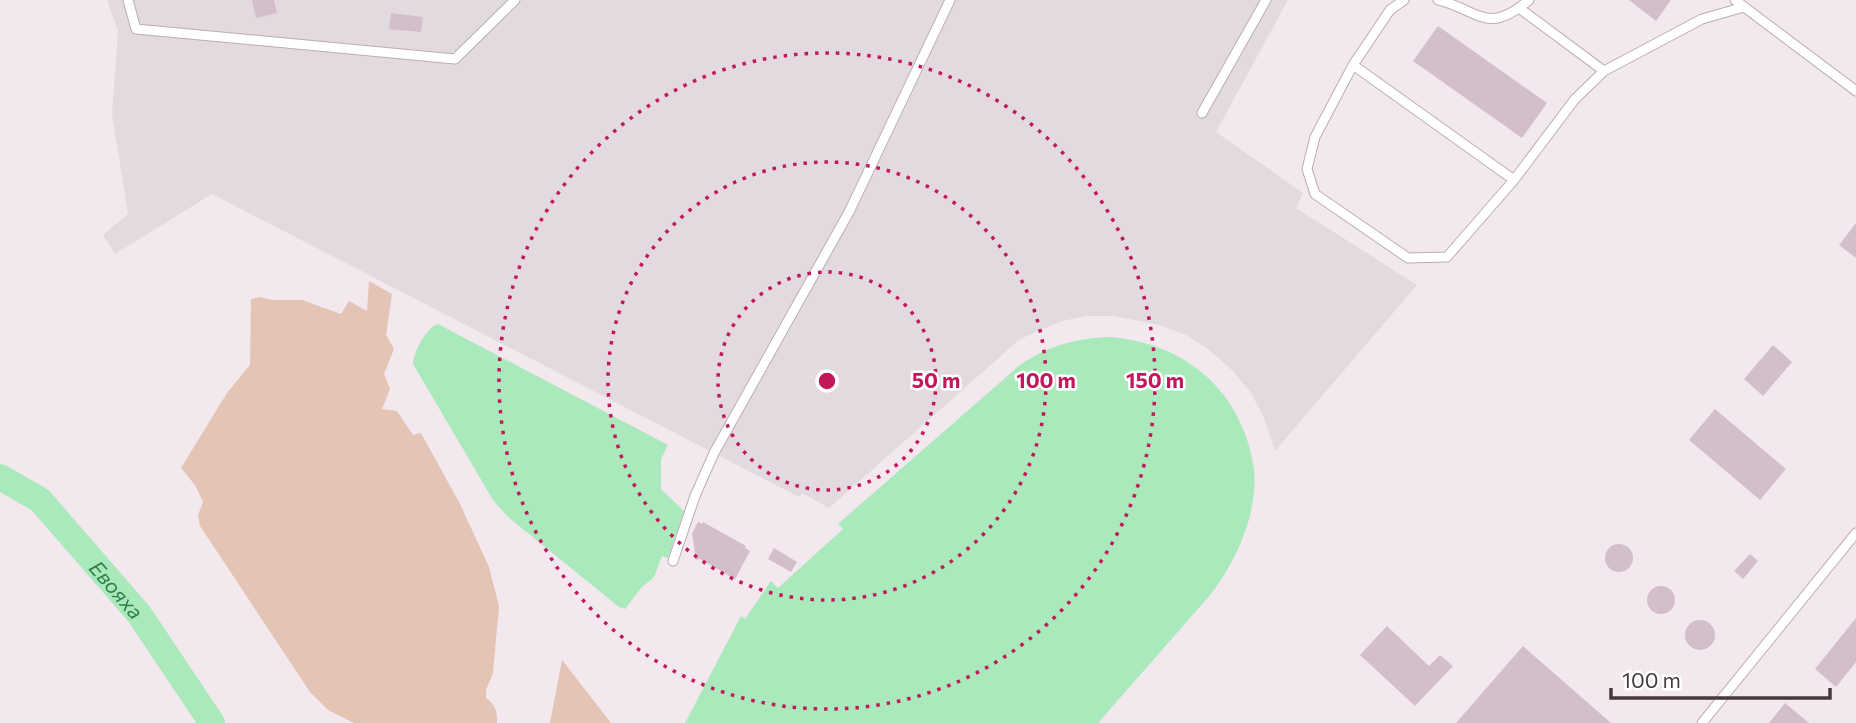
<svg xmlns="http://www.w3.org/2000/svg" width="1856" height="723" viewBox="0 0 1856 723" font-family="Commissioner,sans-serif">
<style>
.industrial{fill:#e2dade}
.green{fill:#e3c4b5}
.water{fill:#aae9bc}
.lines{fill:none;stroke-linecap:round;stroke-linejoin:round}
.river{stroke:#aae9bc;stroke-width:26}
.building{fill:#d3bfc9}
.service-casing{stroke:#bdacb4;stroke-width:11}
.service{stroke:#fff;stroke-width:9}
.ring{fill:none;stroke:#c2185b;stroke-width:3.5;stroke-dasharray:3.5 7}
.labels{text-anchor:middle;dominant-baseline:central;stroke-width:5;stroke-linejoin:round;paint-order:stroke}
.water-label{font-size:21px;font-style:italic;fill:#308148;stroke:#fff}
.centre{fill:#c2185b;stroke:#fff;stroke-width:3.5}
.ring-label{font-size:21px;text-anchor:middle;font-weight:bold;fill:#c2185b;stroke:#fff;stroke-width:5;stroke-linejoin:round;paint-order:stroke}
</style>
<rect width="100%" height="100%" fill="#f2e8ed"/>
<!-- industrial -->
<path class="industrial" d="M107 0H1288L1216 132 1303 193 1296 208 1417 285 1275 451 1264 418 1251 393 1232 370 1208 349 1186 335 1160 325 1114 316H1087L1062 321 1020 339 829 508 802 493 799 497 212 194 115 254 103 235 128 214 112 114 118 31Z"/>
<!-- green -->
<path class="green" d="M369 281 392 294 386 335 394 349 384 374 390 389 382 409 397 411 413 435 421 433 460 504 489 567 499 606 493 673 486 690V698C496 705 497 711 497 723H354L328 710 310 692 200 526 198 515 203 502 195 485 181 468 227 393 250 365 251 299 260 297 272 300H302L341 314 349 301 367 311Z
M562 660 611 723H550Z"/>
<!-- water -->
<path class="water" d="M438 324 668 445 661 459V489L684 511 668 558 662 556 654 577 641 588 625 609 619 607 508 517 493 500 413 364C414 351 426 328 438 324Z
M1110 337C1171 342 1223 374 1245 434 1252 453 1256 471 1254 491 1251 529 1233 564 1211 594L1098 723H685L741 616 745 619 771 581 778 588 843 529 838 524 1020 365C1048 346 1076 338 1110 337Z"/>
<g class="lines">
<!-- river -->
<path class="river" id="s1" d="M0 477 40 500 139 614 212 723"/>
</g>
<!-- building -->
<path class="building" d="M252 0H274L277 13 256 18Z
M1629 0H1671L1656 21Z
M391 13 423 17 421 32 389 29Z
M1438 26 1547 103 1522 138 1413 61Z
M1856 223V258L1839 245Z
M1773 345 1792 362 1763 396 1744 379Z
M1715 409 1786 469 1760 500 1689 440Z
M698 522 702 524 703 522 746 546 745 548 750 551 735 579 700 559 696 560 692 533Z
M1605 558a14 14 0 1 1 28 0a14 14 0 1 1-28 0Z
M774 548 797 562 791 572 768 559Z
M1750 554 1758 561 1743 579 1734 571Z
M1647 600a14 14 0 1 1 28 0a14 14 0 1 1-28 0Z
M1856 618V662L1836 687 1815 669Z
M1685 635a15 15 0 1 1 30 0a15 15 0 1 1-30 0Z
M1387 626 1429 666 1440 655 1453 666 1415 706 1360 655Z
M1523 646 1611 723H1456Z
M1785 703 1809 723H1769Z"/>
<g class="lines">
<defs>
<path id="service" d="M128 0 136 29 455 59 515 0
M1404 0 1390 10 1353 65 1315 137 1307 169 1315 194 1408 258 1447 257 1514 180 1575 99 1604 71 1702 19 1744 7
M1438 0C1479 10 1487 36 1529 0
M1735 0 1856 91
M1519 8 1604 71
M1353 65 1514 180
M1202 113 1266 0
M673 561 695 496 714 453 849 212 950 0
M1702 723 1856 533"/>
</defs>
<!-- service casing -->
<use href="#service" class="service-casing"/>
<!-- service -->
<use href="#service" class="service"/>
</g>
<!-- distance rings -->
<g class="ring">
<circle cx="827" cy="381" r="109"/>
<circle cx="827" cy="381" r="219"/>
<circle cx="827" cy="381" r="328"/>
</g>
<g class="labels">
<!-- water labels -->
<g class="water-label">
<text stroke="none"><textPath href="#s1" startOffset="164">Евояха</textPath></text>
</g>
</g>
<circle cx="827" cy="381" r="10" class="centre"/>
<g class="ring-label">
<text x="936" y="388">50 m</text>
<text x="1046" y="388">100 m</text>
<text x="1155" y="388">150 m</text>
</g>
<!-- scale -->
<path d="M1611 688v10h219v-10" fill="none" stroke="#45383f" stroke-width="3.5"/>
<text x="1622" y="688" font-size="21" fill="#45383f" stroke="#ffffff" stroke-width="5" paint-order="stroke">100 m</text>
</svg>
